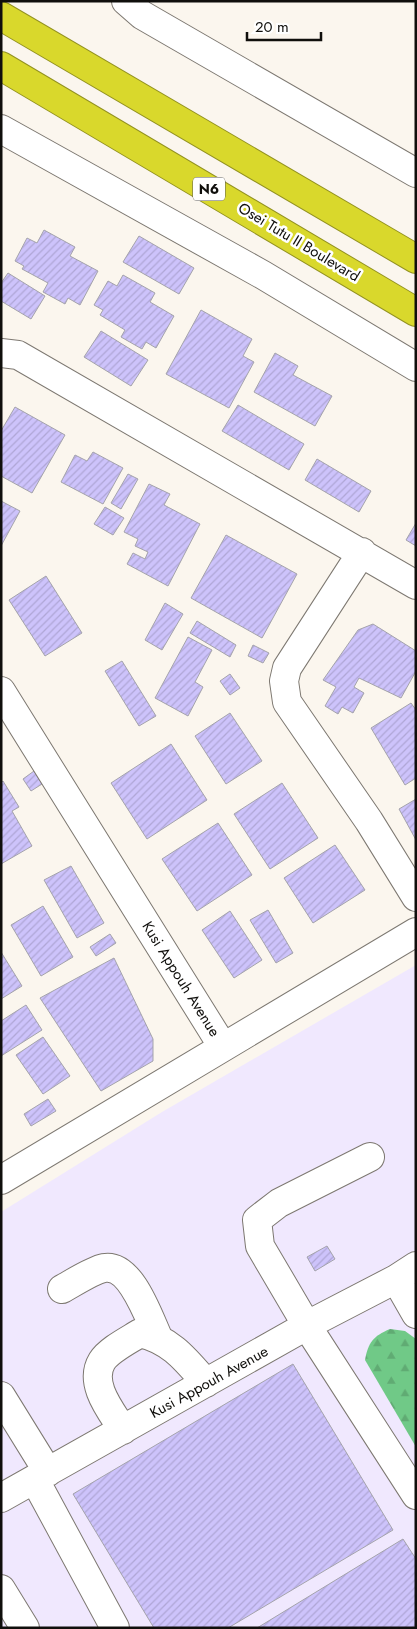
<svg xmlns="http://www.w3.org/2000/svg" width="417" height="1629" viewBox="0 0 417 1629" font-family="Jost,sans-serif">
<style>
.education{fill:#f0e8fe}
.forest{fill:url(#forest-firs)}
.building{fill:url(#building-hatch);stroke:#a4a3ab}
.lines{fill:none;stroke-linecap:round;stroke-linejoin:round}
.minor-casing{stroke:#7d7871;stroke-width:30}
.highway-casing{stroke:#939221;stroke-width:30}
.minor{stroke:#fff;stroke-width:28}
.highway{stroke:#d9d82c;stroke-width:28}
.labels{text-anchor:middle;dominant-baseline:central;stroke-width:5;stroke-linejoin:round;paint-order:stroke}
.shield{fill:#fff;stroke:#585755;stroke-width:1}
.shield-label{font-size:14px;font-weight:bold;fill:#100f0c}
.street-label{font-size:15px;fill:#100f0c;stroke:#fff}
</style>
<defs>
<pattern id="forest-firs" width="22" height="20" patternUnits="userSpaceOnUse" patternTransform="scale(1.25)"><rect width="22" height="20" fill="#70c987"/><path d="M5 1l3.5 6h-7zM16 11l3.5 6h-7z" fill="#60ab73"/></pattern>
<pattern id="building-hatch" width="6" height="6" patternUnits="userSpaceOnUse" patternTransform="scale(1.25)"><rect width="6" height="6" fill="#cdc3fb"/><path d="M-1 1l2-2M0 6l6-6M5 7l2-2" fill="none" stroke="#afa6d6"/></pattern>
</defs>
<rect width="100%" height="100%" fill="#fbf6ee"/>
<!-- education -->
<path class="education" d="M416 965V1628H1V1212L162 1112Z"/>
<!-- forest -->
<path class="forest" d="M390 1329 405 1331 416 1339V1447L365 1360C368 1343 373 1336 390 1329Z"/>
<!-- building -->
<path class="building" d="M44 230 75 247 70 256 98 271 80 305 68 298 65 304 43 292 48 283 22 269 24 266 15 261 27 238 37 243Z
M139 236 194 268 179 294 123 262Z
M8 273 45 296 31 319 1 301V283Z
M123 275 155 293 150 302 174 316 156 348 146 342 142 349 121 337 125 330 100 315 103 310 94 305 108 281 117 286Z
M201 310 252 339 243 356 254 362 229 408 166 374Z
M101 331 148 360 131 386 84 357Z
M275 353 298 366 293 375 332 396 315 426 254 392Z
M238 405 304 444 289 470 222 431Z
M15 407 65 435 32 493 1 476V431Z
M93 452 123 468 103 504 61 482 75 455 87 461Z
M317 459 371 491 359 512 305 480Z
M128 474 138 479 121 509 111 503Z
M149 484 170 494 164 505 200 524 168 586 127 564 133 553 145 559 148 552 135 546 138 539 124 532Z
M1 501 20 511 1 546Z
M105 507 124 518 113 535 94 524Z
M416 523V546L406 540Z
M226 535 297 574 262 638 191 598Z
M46 576 82 633 45 656 9 600Z
M165 603 183 614 162 650 145 640Z
M197 621 236 645 230 657 190 633Z
M373 624 416 651V671L401 698 359 678 354 687 364 693 353 713 342 707 338 714 325 706 336 687 323 680 358 630Z
M188 637 212 650 195 682 203 687 188 716 155 698Z
M253 645 269 653 263 663 248 656Z
M122 661 156 716 139 726 105 671Z
M230 674 240 688 230 695 220 681Z
M411 703 416 710V778L405 785 371 728Z
M230 713 262 761 226 784 195 736Z
M171 744 207 800 147 839 111 783Z
M34 771 42 784 31 791 23 779Z
M3 781 19 807 12 811 32 846 1 864V783Z
M282 783 318 838 270 869 234 814Z
M416 799V840L399 809Z
M218 823 252 875 197 911 162 859Z
M335 845 365 890 313 923 284 878Z
M71 866 104 923 77 938 44 880Z
M43 906 73 957 41 976 11 925Z
M268 910 293 953 276 963 250 920Z
M230 911 262 960 234 978 202 930Z
M110 934 116 943 96 956 90 947Z
M1 952 22 986 1 999Z
M114 958 153 1039V1061L101 1091 40 998Z
M26 1005 42 1030 1 1056V1021Z
M43 1037 70 1076 43 1094 16 1055Z
M48 1099 56 1111 31 1126 24 1114Z
M327 1246 335 1259 315 1271 307 1257Z
M293 1364 393 1530 228 1628H154L73 1494Z
M403 1539 416 1559V1628H257Z"/>
<g class="lines">
<defs>
<path id="minor" d="M126 1 142 15 416 173
M1 129 263 275 416 367
M1 353 18 355 416 585
M362 552 287 668 284 681 287 702 369 821 416 897
M1 691 223 1047
M370 1157 279 1203 257 1220 260 1246 307 1326 416 1495
M1 1180 416 932
M396 1279 416 1314
M62 1289C73 1283 93 1270 104 1268 131 1263 149 1318 158 1337
M1 1396 48 1472
M123 1430C112 1412 88 1384 102 1361 109 1350 129 1340 140 1333 171 1340 186 1360 206 1383
M35 1480 115 1628
M1 1498 317 1320 396 1279 416 1266
M1 1589 25 1628"/>
<path id="highway" d="M1 16 416 259
M1 66 416 312"/>
</defs>
<!-- minor casing -->
<use href="#minor" class="minor-casing"/>
<!-- highway casing -->
<use href="#highway" class="highway-casing"/>
<!-- minor -->
<use href="#minor" class="minor"/>
<!-- highway -->
<use href="#highway" class="highway"/>
</g>
<g class="labels">
<!-- shield labels -->
<rect class="shield" x="193" y="177.5" width="32" height="23" rx="4"/>
<g class="shield-label">
<text x="209" y="189">N6</text>
</g>
<!-- street labels -->
<g class="street-label">
<text transform="translate(299 242) rotate(31)">Osei Tutu II Boulevard</text>
<text transform="translate(181 979) rotate(58)">Kusi Appouh Avenue</text>
<text transform="translate(209 1382) rotate(-29)">Kusi Appouh Avenue</text>
</g>
</g>
<!-- border -->
<rect width="417" height="1629" fill="none" stroke="#100f0c" stroke-width="5"/>
<!-- scale -->
<path d="M247 32v8h74v-8" fill="none" stroke="#100f0c" stroke-width="2.5"/>
<text x="255" y="32" font-size="15" fill="#100f0c" stroke="#ffffff" stroke-width="4" paint-order="stroke">20 m</text>
</svg>
